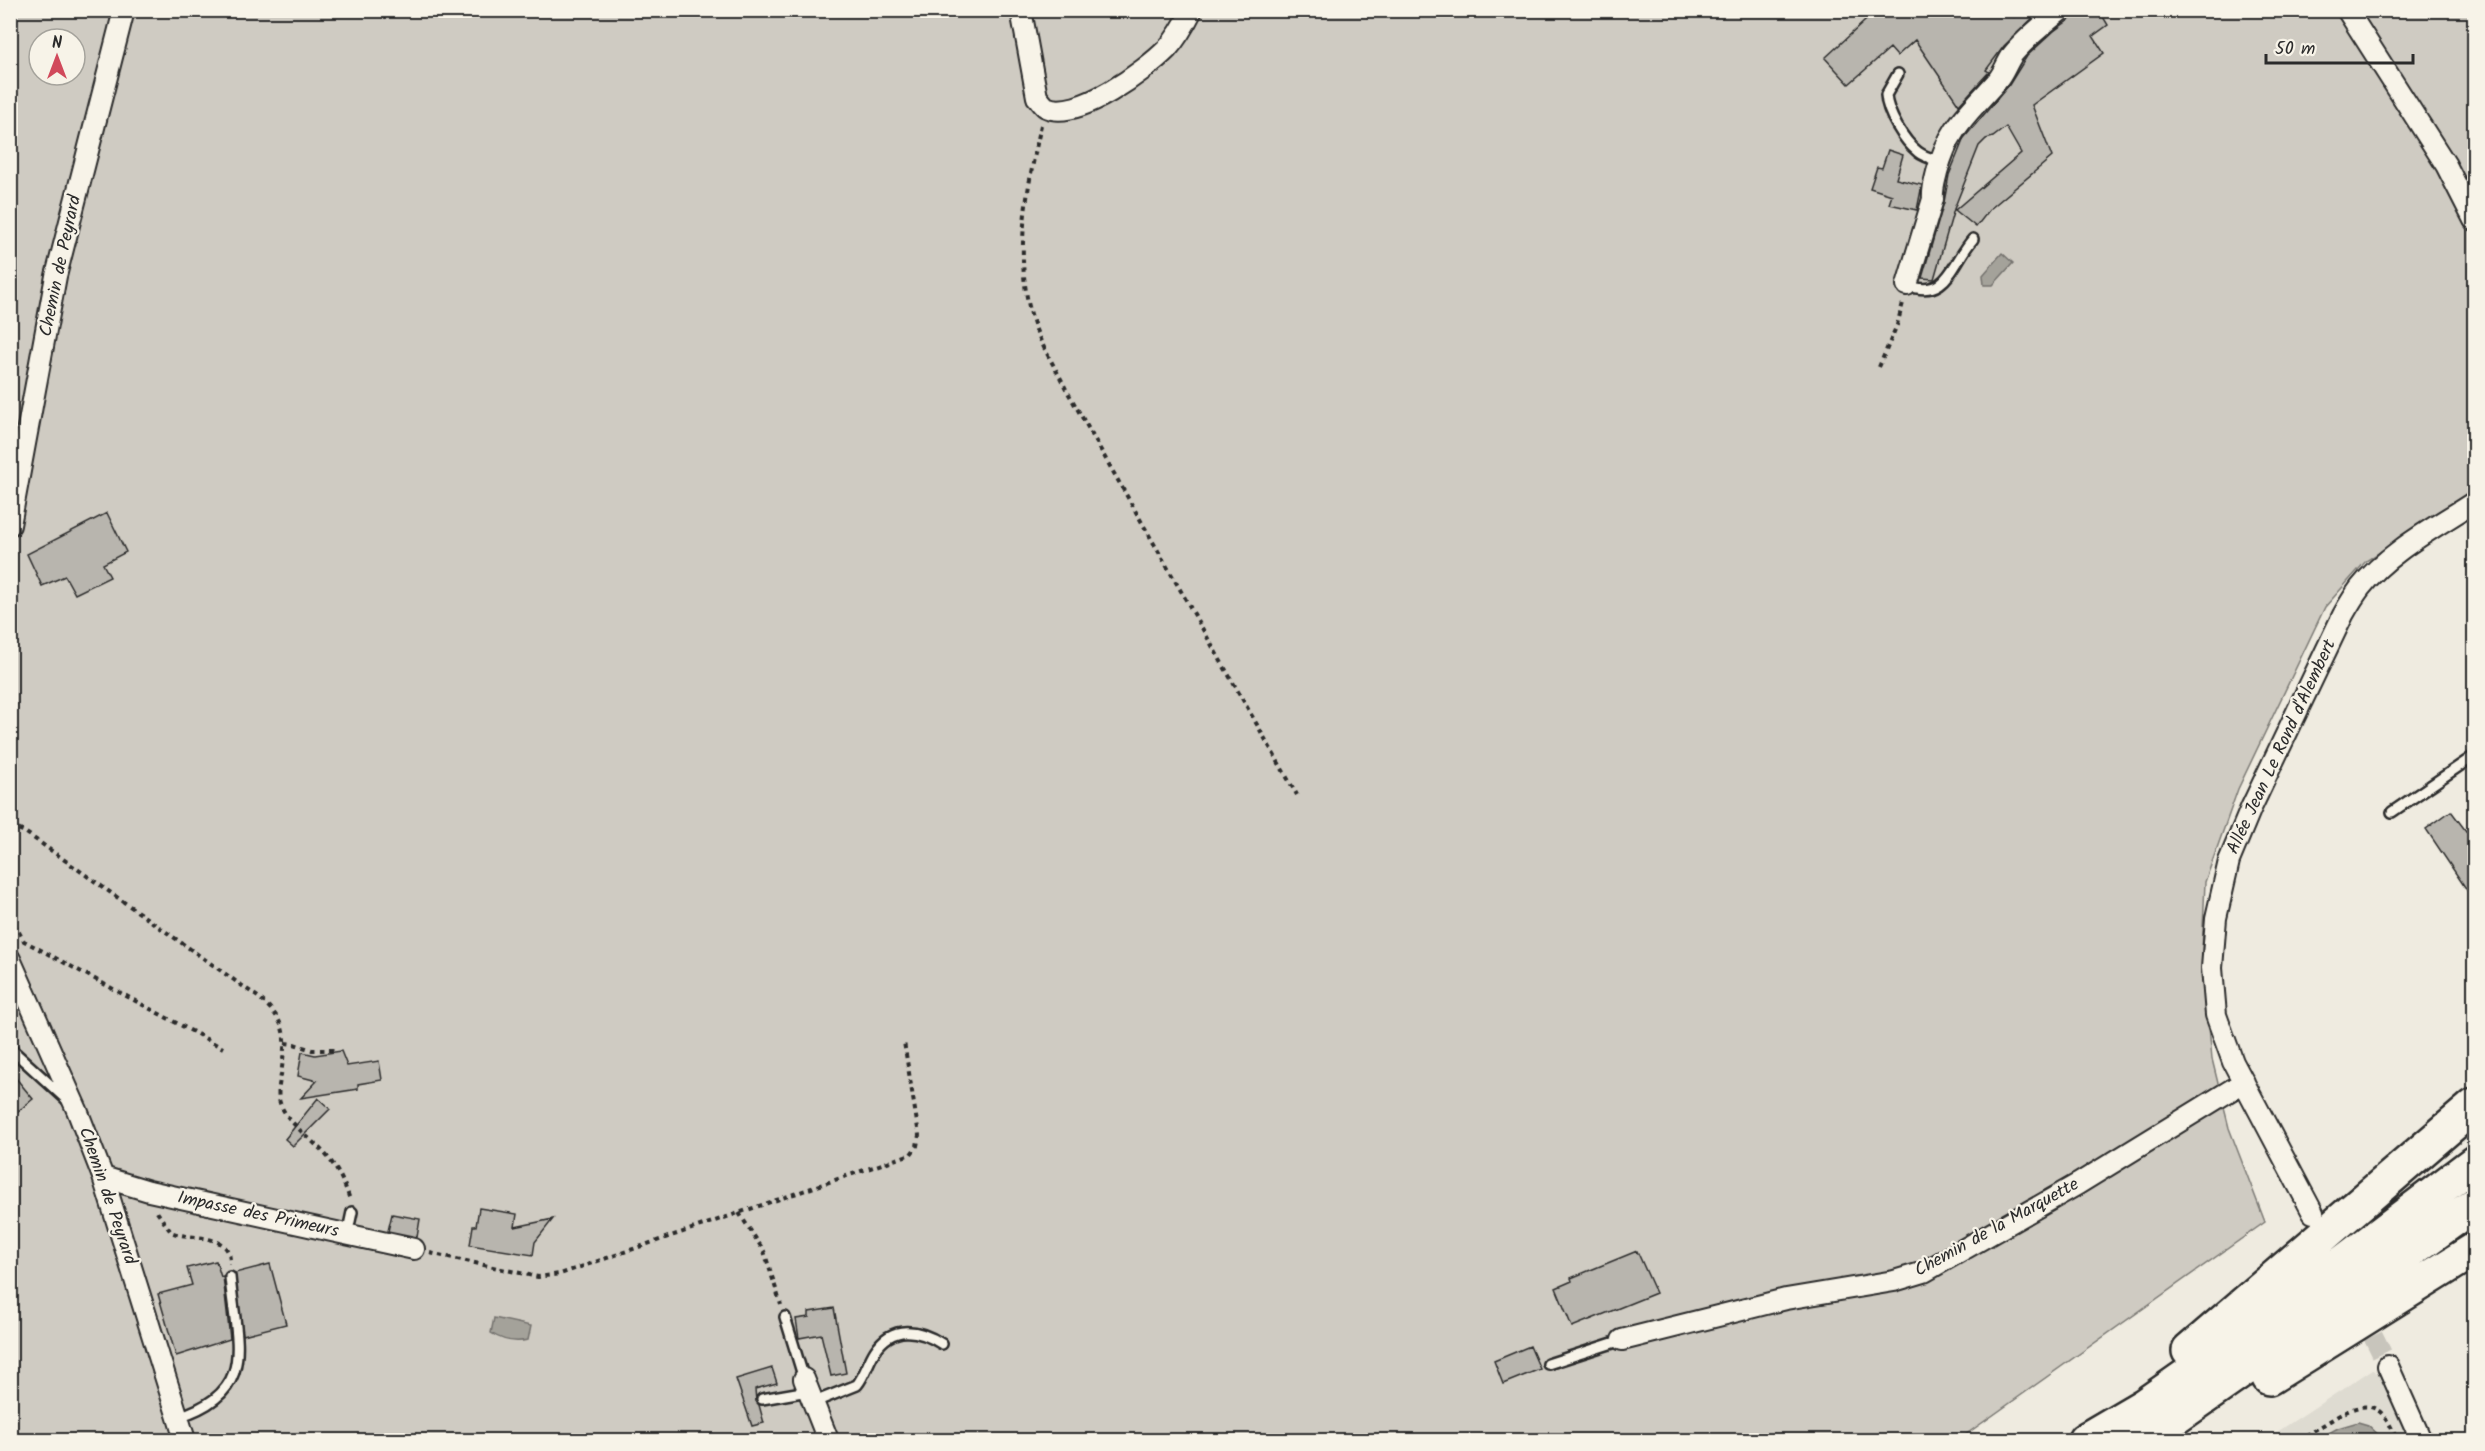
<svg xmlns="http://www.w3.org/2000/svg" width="2485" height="1451" viewBox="0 0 2485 1451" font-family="Kalam,sans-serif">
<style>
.built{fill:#dedbd1}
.green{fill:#cfcbc2;stroke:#7d7b76;stroke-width:1.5;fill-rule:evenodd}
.water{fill:#a4a29a;stroke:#74726e;stroke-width:1.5}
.building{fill:#b8b5ae;stroke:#2b2b2b;stroke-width:1.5}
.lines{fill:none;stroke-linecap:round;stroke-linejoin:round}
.street-tunnel{stroke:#c8c5bc;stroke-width:20;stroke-dasharray:20 10;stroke-linecap:butt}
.lane-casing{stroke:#2b2b2b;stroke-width:14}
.street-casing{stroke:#2b2b2b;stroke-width:24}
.highway-casing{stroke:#2b2b2b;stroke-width:38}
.path{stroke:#2b2b2b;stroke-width:4;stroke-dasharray:4.5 4.5;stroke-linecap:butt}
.lane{stroke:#f7f3e8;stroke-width:9}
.street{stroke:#f7f3e8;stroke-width:20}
.highway{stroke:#f7f3e8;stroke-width:33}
.labels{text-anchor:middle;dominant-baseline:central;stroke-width:4.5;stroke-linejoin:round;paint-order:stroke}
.street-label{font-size:18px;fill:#2b2b2b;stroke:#f7f3e8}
</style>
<rect width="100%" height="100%" fill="#efebe0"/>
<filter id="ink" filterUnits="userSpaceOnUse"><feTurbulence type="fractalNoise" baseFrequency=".0167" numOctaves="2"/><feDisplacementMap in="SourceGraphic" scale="12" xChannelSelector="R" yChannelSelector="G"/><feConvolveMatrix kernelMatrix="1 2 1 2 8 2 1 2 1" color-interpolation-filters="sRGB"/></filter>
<g filter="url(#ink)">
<!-- built -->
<path class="built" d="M2373 1369 2438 1440H2265Z"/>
<!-- green -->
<path class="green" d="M10 11H2474V491L2366 561 2325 607 2238 789 2205 882 2202 952 2212 1059 2229 1128 2265 1222 1958 1440H11ZM39 39H75V75H39Z"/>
<!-- water -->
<path class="water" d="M2002 253 2013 263 1993 285H1984L1983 275Z
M494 1318 531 1326 528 1340C514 1343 503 1341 491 1333Z
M2358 1422 2368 1425 2384 1440H2316L2338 1428Z"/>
<!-- building -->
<path class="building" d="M1877 10H2006L2014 17 2023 10H2041L2004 46 1986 70 1989 72 1959 105 1915 40 1897 56 1890 48 1849 84 1825 58Z
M2083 10H2099L2108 25 2093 36 2104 53 2032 105 2052 157 1990 209 1976 227 1955 210 2021 153 2006 127 1993 137 1986 139 1979 146 1954 209 1934 279 1922 278 1944 202 1949 175 1964 138 2009 85 2027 56 2054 31Z
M1888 150 1903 155 1896 179 1922 185 1917 210 1889 204 1892 195 1870 188 1877 167 1882 168Z
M107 513 126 552 103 564 110 577 75 594 65 576 42 586 27 554Z
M2451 811 2475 843V902L2426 829Z
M341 1051 347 1066 379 1061 382 1080 358 1084V1089L301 1098 317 1081 298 1076 302 1052 315 1055Z
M10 1071 33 1099 10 1118Z
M318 1098 330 1109 293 1146 285 1139Z
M479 1208 517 1214 515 1227 553 1219 535 1242 533 1255 470 1245 473 1226H476Z
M392 1214 420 1219 417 1237 388 1231Z
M1637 1251 1656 1293 1572 1327 1556 1288 1572 1281 1571 1278Z
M216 1261 221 1277 223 1276 230 1339 176 1356 158 1294 192 1285 187 1268Z
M270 1264 286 1324 243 1335 235 1273Z
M834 1308 846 1373 831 1376 821 1334 799 1338 796 1319 809 1317V1312Z
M1530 1346 1540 1369 1503 1384 1494 1361Z
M772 1368 777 1383 755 1389 756 1401 759 1405 764 1423 752 1426 736 1379Z"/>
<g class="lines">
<!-- street-tunnel -->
<path class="street-tunnel" d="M2360 1309 2388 1366"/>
<defs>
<path id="lane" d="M1898 74 1886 95C1887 113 1904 141 1918 152 1924 157 1933 159 1940 161
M1907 285C1947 301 1952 263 1973 239
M2392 812 2474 756
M10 1048 67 1100
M343 1233 349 1226 352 1212
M785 1317 804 1379
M1548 1364 1622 1340
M762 1399 808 1391
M812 1403 857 1385C865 1375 868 1362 875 1351 892 1324 919 1329 942 1344
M178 1417C258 1392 236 1343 230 1277"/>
<path id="street" d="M1021 10 1037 97C1040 100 1043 105 1046 107 1077 122 1146 70 1167 49 1177 38 1185 24 1192 10
M2347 10 2446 165 2474 220
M1907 285 1933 199C1932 189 1935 181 1937 172 1949 127 1968 114 1997 81 2004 73 2007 62 2013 54 2027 37 2044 24 2061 10
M10 525 56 276 124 10
M10 959 77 1110 103 1177 185 1440
M103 1177 149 1191 414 1249
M2313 1213 2233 1062 2216 1015 2212 968 2216 918 2229 861 2251 808 2343 615C2348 606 2354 596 2360 588 2389 551 2436 527 2474 502
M1622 1340 1786 1299 1894 1281 1924 1272 2078 1184 2244 1082
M2388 1366 2421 1440
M804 1379 828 1440"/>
<path id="highway" d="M2189 1351 2474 1106
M2269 1378 2474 1250
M2085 1440 2143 1406 2280 1310 2474 1163
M2139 1440 2165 1425 2298 1332 2474 1205"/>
</defs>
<!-- lane casing -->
<use href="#lane" class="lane-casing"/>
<!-- street casing -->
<use href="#street" class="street-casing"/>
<!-- highway casing -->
<use href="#highway" class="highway-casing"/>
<!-- path -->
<path class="path" d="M1041 125C1027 190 1012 258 1034 324 1041 346 1056 368 1066 389L1297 795
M1879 367 1897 325 1903 303
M10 826 25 832 258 997C289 1023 286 1037 281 1075 279 1084 277 1094 280 1103 287 1123 312 1139 326 1155 337 1168 345 1184 350 1200
M10 916 24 941 223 1048
M285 1043 294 1044 312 1050H335
M157 1212 171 1232C190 1241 232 1231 230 1264
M739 1213 764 1251 781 1305
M430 1253 538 1277 560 1274 911 1154 917 1146 919 1135 904 1042
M2298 1440C2312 1432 2325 1424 2338 1416 2372 1397 2383 1407 2397 1440"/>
<!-- lane -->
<use href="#lane" class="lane"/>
<!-- street -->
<use href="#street" class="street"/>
<!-- highway -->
<use href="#highway" class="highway"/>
</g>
</g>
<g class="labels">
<!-- street labels -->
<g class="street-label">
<text transform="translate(61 266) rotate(-78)">Chemin de Peyrard</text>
<text transform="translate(2282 747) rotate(-65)">Allée Jean Le Rond d'Alembert</text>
<text transform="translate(107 1196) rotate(71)">Chemin de Peyrard</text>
<text transform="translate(258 1215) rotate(12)">Impasse des Primeurs</text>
<text transform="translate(1997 1228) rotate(-29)">Chemin de la Marquette</text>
</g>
</g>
<!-- margin -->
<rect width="2485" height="1451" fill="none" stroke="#f7f3e8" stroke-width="36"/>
<rect x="18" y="18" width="2449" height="1415" fill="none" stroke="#2b2b2b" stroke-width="2" filter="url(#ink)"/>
<!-- north arrow -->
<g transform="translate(57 57)"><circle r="28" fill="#f7f3e8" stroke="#a5a39c" stroke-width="1.5"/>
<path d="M0-4.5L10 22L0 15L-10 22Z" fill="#d1495b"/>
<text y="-9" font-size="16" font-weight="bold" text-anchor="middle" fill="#2b2b2b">N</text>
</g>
<!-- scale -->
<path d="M2266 54v9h147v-9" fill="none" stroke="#2b2b2b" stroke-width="3"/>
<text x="2275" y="54" font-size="18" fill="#2b2b2b" stroke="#f7f3e8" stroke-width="4.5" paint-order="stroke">50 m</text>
</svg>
